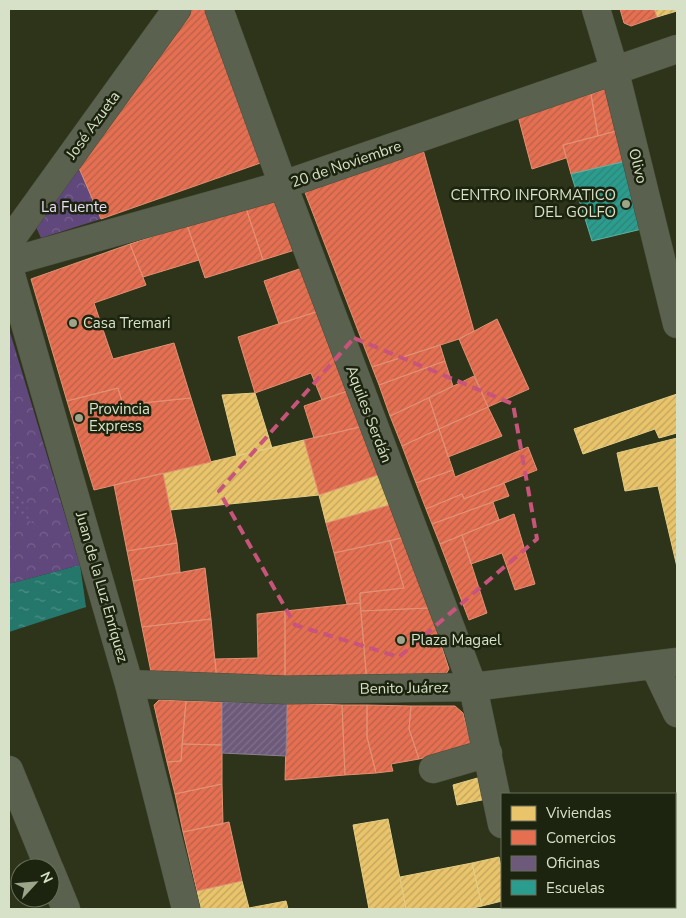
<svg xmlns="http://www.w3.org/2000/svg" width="686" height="918" viewBox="0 0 686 918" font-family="'Nunito Sans',sans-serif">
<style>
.park{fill:url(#park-crowns)}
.garden{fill:url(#garden-dots)}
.water{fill:url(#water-ripples)}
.homes{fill:url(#homes-hatch);stroke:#e4cd86}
.shops{fill:url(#shops-hatch);stroke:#e29174}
.offices{fill:url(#offices-hatch);stroke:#8d8291}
.schools{fill:url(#schools-hatch);stroke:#5eb1a0}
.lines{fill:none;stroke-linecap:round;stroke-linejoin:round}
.minor-casing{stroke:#484e3b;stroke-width:29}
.minor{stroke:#5b614f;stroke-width:28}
.marked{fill:none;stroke:#c8547b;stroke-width:4;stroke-dasharray:10 6;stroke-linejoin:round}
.poi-dot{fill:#9ca48a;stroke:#1c230f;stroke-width:2}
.labels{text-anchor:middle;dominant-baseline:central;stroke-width:5;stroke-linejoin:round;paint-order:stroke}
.street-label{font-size:15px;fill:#d7e1c7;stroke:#1c230f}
.poi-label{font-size:15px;fill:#d7e1c7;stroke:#1c230f;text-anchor:start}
.park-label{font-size:15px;fill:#e7ddf5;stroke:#1c230f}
</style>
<defs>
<pattern id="park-crowns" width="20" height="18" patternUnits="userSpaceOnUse" patternTransform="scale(1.25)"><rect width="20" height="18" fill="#60477c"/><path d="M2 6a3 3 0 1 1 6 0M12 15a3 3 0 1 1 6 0" fill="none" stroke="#76618d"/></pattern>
<pattern id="garden-dots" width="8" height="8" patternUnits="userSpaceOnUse" patternTransform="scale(1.25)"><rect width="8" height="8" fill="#60477c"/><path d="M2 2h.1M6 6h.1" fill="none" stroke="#76618d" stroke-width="1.8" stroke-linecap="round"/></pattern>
<pattern id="water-ripples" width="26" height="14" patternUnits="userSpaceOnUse" patternTransform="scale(1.25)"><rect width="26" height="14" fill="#25776c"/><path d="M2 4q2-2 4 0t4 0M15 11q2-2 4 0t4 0" fill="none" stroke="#4e9086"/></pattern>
<pattern id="homes-hatch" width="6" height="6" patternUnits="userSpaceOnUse" patternTransform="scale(1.25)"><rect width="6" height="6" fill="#e9c46a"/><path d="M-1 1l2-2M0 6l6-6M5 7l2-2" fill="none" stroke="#bfa45e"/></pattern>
<pattern id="shops-hatch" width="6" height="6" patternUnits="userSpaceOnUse" patternTransform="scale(1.25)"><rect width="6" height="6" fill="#e76f51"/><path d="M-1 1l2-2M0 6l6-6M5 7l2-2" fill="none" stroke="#b5624b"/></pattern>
<pattern id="offices-hatch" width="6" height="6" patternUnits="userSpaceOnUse" patternTransform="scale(1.25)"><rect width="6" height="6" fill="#6d597a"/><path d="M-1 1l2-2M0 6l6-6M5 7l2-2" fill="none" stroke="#81718b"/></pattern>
<pattern id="schools-hatch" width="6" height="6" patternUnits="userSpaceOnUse" patternTransform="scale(1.25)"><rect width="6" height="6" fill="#2a9d8f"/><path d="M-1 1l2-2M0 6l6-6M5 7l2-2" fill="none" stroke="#318276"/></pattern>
</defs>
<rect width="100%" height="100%" fill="#2d341a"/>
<!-- park -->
<path class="park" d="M79 168 101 219 41 238 36 227Z
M9 329 80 565 9 584Z"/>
<!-- garden -->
<path class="garden" d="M20 456 16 477 23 501 40 528 9 507V459Z"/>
<!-- water -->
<path class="water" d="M80 565 86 607 9 632V584Z"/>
<!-- homes -->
<path class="homes" d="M654 9H677V11L657 17Z
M255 393 272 448 237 456 222 395Z
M677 394V433L659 438 655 429 583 454 574 429Z
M677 438V567L658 486 625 491 617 453Z
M304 440 319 495 170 510 163 473Z
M384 473 393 504 326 523 319 495Z
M481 777 487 799 457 805 453 785Z
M388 819 406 909H369L353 825Z
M499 857 502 871V901L482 906 472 863Z
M472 863 482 906 469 909H406L400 877Z
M242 881 249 908 286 901 288 909H201L197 891Z"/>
<!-- shops -->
<path class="shops" d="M192 9H214L269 160 101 219 79 168Z
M620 9H654L657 17 631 26 624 23Z
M608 88 620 130 598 136 591 94Z
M591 94 598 136 563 145 566 158 532 169 518 116Z
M620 130 627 161 571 174 563 145Z
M422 146 474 331 459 339 372 367 304 190Z
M276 194 298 249 263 260 245 205Z
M245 205 263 260 205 278 187 225Z
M187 225 199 260 143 277 130 244Z
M130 244 146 285 94 303 113 359 174 343 191 398 123 405 118 388 67 401 31 279Z
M305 267 322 310 279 324 264 281Z
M322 310 356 388 322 400 311 373 255 393 238 337Z
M497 319 529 389 488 407 459 339Z
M440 345 445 361 379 385 372 367Z
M445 361 453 386 390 416 379 385Z
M474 376 488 407 439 429 429 398Z
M118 388 123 405 191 398 211 462 94 490 67 401Z
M356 388 368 425 314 438 304 406Z
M429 398 439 429 402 446 390 416Z
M488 407 502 436 448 457 439 429Z
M368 425 384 473 319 495 304 440Z
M439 429 453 470 416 483 402 446Z
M528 447 537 470 464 499 462 494 426 509 416 483 453 470 455 477Z
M163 473 177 543 127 551 114 485Z
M504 483 509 496 432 524 426 509 462 494 464 499Z
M493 502 499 520 440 544 432 524Z
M393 504 405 537 334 553 326 523Z
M514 514 535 584 515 590 502 553 471 564 462 535Z
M462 535 487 613 469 620 440 544Z
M405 537 429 608 361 611 360 593 404 588 390 541Z
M390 541 404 588 360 593V603L347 604 334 553Z
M177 543 180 572 133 581 127 551Z
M205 568 211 619 142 627 133 581Z
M360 603 367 683H285V611Z
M429 608 449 669 441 682 367 683 361 611Z
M285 611V683L217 682 215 659 258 658 257 614Z
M211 619 217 682 152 677 142 627Z
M159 700 186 701 181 761 167 762 154 705Z
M186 701 222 702V745L182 744Z
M287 703 342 705 345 775 285 780Z
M342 705H367V737L376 773 345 775Z
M367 705 411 706 409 729 419 759 391 764 393 771 376 773 367 737Z
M411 706H455L463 713 472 747 419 759 409 729Z
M182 744 222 745V784L175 794 167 762 181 761Z
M222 784 223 824 183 832 175 794Z
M229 822 242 881 197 891 183 832Z"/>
<!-- offices -->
<path class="offices" d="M222 702 287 703 286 756 222 753Z"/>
<!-- schools -->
<path class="schools" d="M627 161 642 229 592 241 571 174Z"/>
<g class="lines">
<defs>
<path id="minor" d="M219 9 283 185 473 687 502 824
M596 9 615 72 677 324
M9 242 177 9
M9 262 283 185 677 49
M9 268 129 684 186 909
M654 665 677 713
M129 684 287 690 473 687 677 662
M433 769 488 753
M9 770 49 868
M50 870 66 909
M675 880 677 879
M518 907 519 909
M563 909 572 907"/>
</defs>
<!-- minor casing -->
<use href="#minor" class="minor-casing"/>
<!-- minor -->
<use href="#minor" class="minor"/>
</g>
<!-- marked area -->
<path class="marked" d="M354 338 513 404 537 539 399 657 295 625 219 491Z"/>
<!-- markers -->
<g class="poi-dot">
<circle cx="626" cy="204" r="5"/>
<circle cx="73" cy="323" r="5"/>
<circle cx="79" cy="418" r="5"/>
<circle cx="401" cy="640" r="5"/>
</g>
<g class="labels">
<!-- street labels -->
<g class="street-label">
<text transform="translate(93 125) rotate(-54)">José Azueta</text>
<text transform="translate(346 164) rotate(-19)">20 de Noviembre</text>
<text transform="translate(638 166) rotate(76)">Olivo</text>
<text transform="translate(369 414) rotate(69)">Aquiles Serdán</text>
<text transform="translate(102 587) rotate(74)">Juan de la Luz Enríquez</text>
<text transform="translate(404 688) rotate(-1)">Benito Juárez</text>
</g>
<!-- poi labels -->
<g class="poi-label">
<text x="616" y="195" text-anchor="end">CENTRO INFORMATICO<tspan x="616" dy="17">DEL GOLFO</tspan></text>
<text x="83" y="323">Casa Tremari</text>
<text x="89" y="409">Provincia<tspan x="89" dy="17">Express</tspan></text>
<text x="411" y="640">Plaza Magael</text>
</g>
<!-- park labels -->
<g class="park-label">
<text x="74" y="207">La Fuente</text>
</g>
</g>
<!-- border -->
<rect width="686" height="918" fill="none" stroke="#d7e1c7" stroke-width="20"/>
<!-- legend -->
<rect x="501" y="793" width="175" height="115" fill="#1c230f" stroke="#676f59"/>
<rect x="511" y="806" width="25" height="15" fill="#e9c46a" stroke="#676f59"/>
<text x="546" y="818" font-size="15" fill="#d7e1c7">Viviendas</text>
<rect x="511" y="830" width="25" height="15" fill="#e76f51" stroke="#676f59"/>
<text x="546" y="843" font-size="15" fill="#d7e1c7">Comercios</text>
<rect x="511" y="856" width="25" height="15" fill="#6d597a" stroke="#676f59"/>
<text x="546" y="868" font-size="15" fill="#d7e1c7">Oficinas</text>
<rect x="511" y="880" width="25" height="15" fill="#2a9d8f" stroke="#676f59"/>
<text x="546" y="893" font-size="15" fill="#d7e1c7">Escuelas</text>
<!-- north arrow -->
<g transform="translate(35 883) rotate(64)"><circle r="24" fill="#1c230f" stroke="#676f59"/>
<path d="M0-4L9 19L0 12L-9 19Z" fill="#9ca48a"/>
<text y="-8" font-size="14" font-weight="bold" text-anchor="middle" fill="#d7e1c7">N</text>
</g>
</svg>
